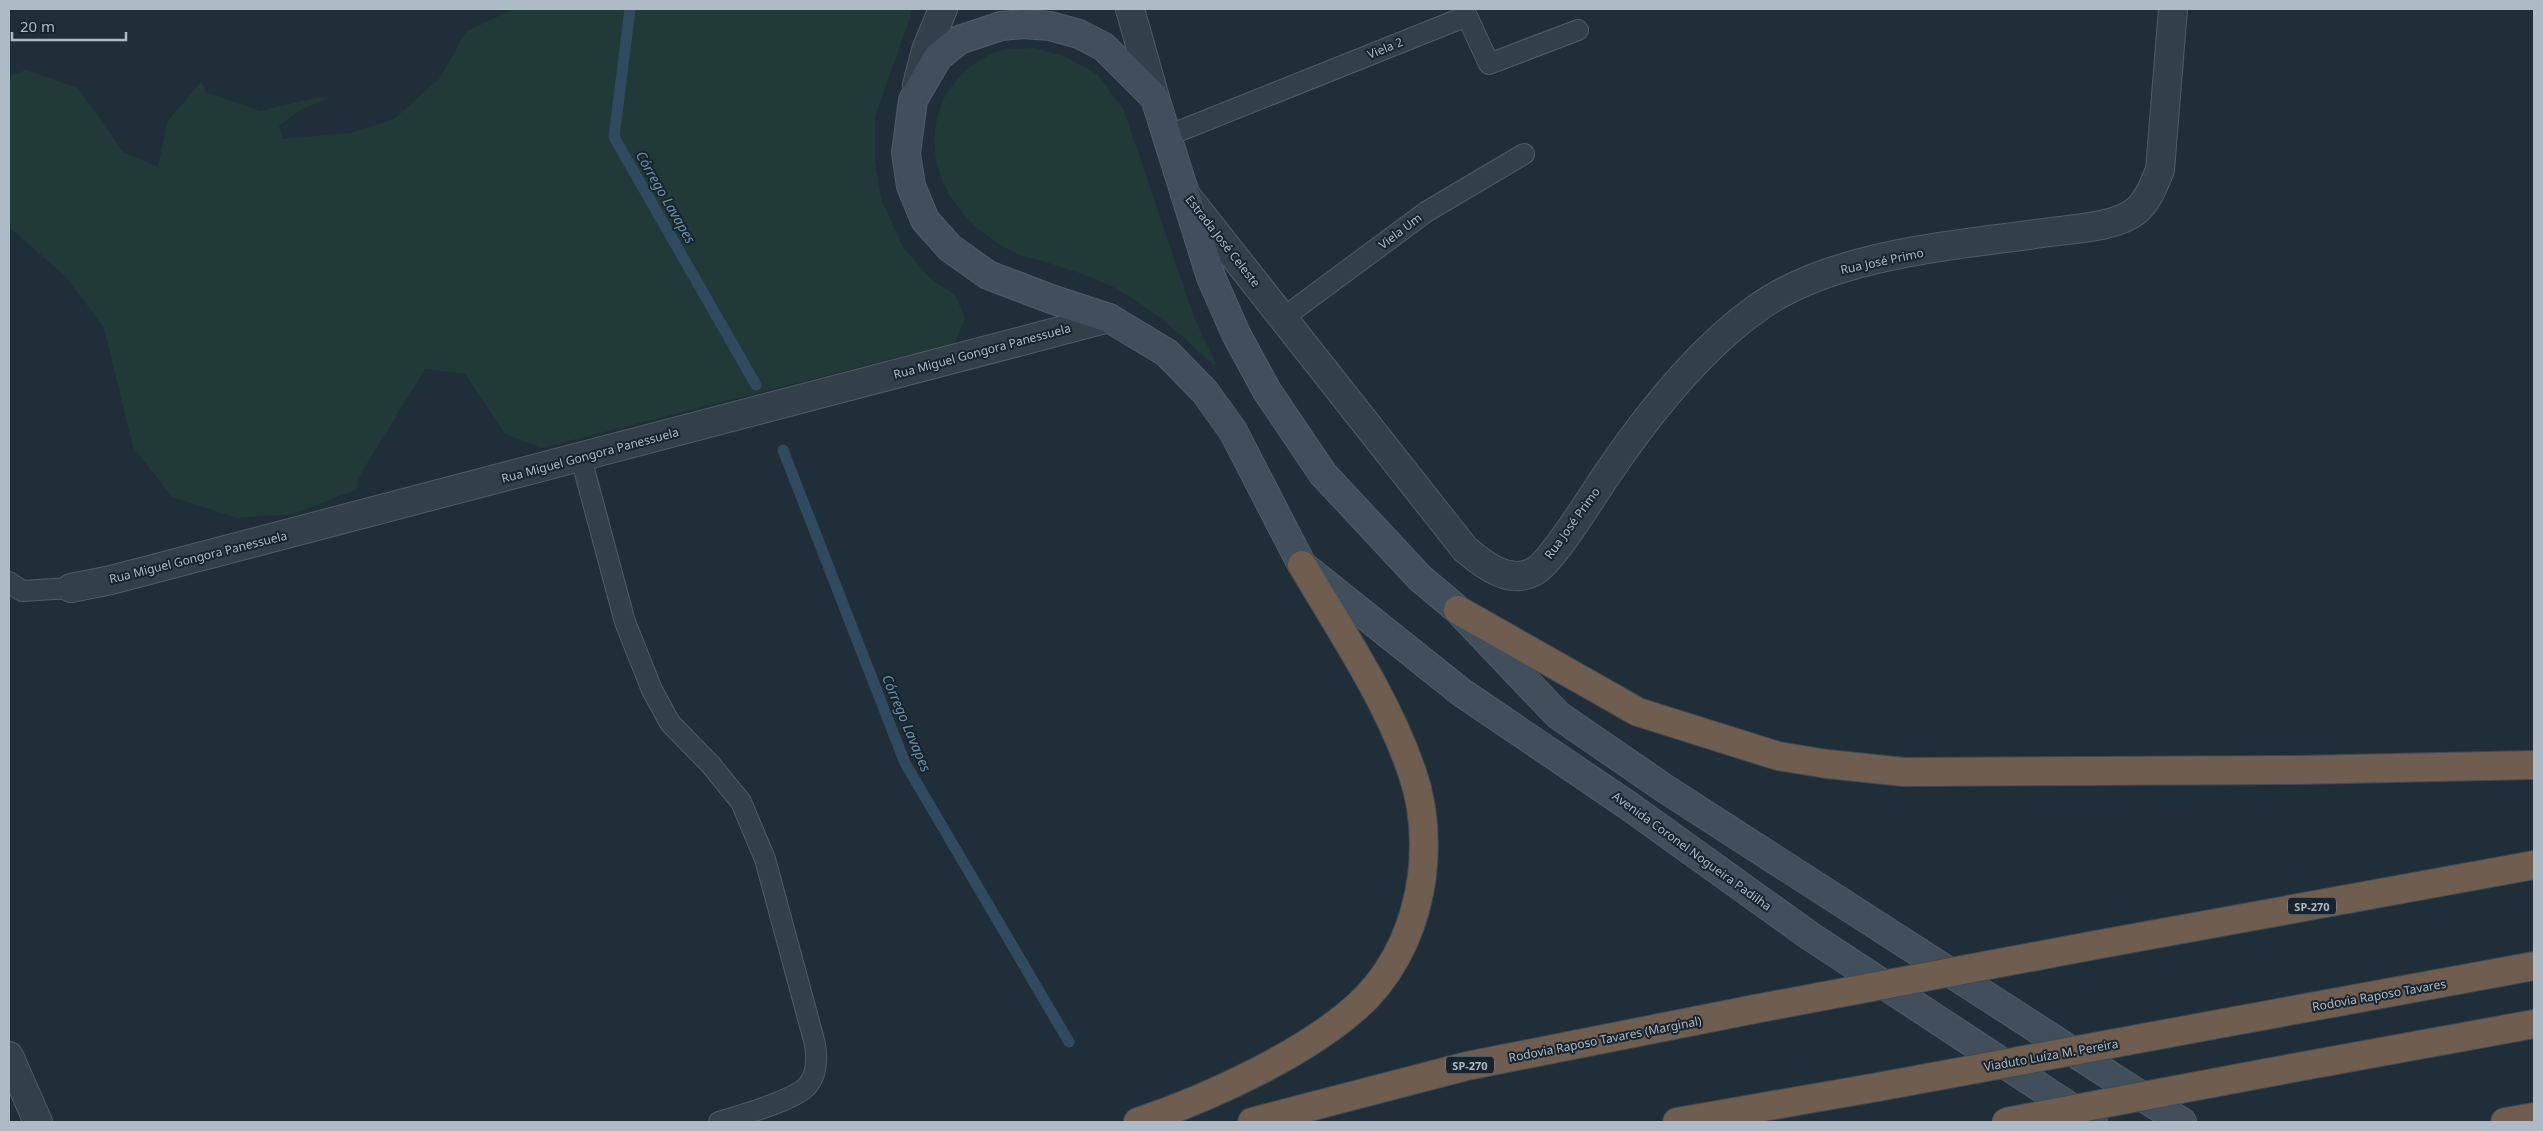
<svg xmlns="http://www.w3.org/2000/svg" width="2543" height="1131" viewBox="0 0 2543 1131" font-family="'Noto Sans',sans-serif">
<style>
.green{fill:#213a38}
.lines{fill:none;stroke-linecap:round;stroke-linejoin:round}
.stream{stroke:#304b5f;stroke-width:11}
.lane-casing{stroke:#505d67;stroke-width:22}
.street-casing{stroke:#505d67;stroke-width:30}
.secondary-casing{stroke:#505d67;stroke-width:30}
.highway-casing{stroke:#3d4a53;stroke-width:30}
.lane{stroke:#334049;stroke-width:20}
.street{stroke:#334049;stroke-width:28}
.secondary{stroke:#414f5c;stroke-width:28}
.highway{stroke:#6f5e4f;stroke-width:28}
.highway-bridge-casing{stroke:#3d4a53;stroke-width:30;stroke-linecap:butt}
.highway-bridge{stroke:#6f5e4f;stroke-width:28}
.labels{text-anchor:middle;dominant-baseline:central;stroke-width:4;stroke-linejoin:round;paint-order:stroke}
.shield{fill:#18242d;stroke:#808e98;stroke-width:1}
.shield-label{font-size:11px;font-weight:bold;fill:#adbbc6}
.street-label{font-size:12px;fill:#adbbc6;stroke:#18242d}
.water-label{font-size:14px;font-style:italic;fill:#6c91ab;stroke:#18242d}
</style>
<rect width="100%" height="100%" fill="#1f2e38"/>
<!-- green -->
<path class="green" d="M513 9H910L911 15 875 117V162L881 199 903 247 930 278 955 295 965 318 955 343 541 448 505 434 465 374 425 369 357 480 358 489 294 514 237 518 172 497 133 447 104 328 66 277 9 227V76L26 70 78 88 123 152 158 167 167 122 201 82 206 92 260 111 319 97 329 98 300 110 279 126 283 139 350 133 394 119 440 78 466 32Z
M1034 48 1064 56 1098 75 1124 110 1195 320 1216 363 1214 366C1184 337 1151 307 1113 287 1091 276 1065 268 1042 261 1032 258 1021 256 1013 252 957 224 917 166 942 103 951 80 979 56 1003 50 1013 48 1024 49 1034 48Z"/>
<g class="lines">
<!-- stream -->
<path class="stream" d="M630 9 614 137 756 385
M783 450 905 763 1069 1042"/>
<defs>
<path id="lane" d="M1167 136 1467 16 1489 64 1578 30
M1283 318 1426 212 1524 154
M581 458 625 622 652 690 670 723 711 765 741 802 765 859 815 1044C817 1057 818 1073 808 1085 795 1101 740 1115 719 1122
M9 582 22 591 71 588"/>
<path id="street" d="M1130 9 1155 98
M917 85 926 50 943 9
M1185 194 1465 549C1484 565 1510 586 1535 571 1554 560 1595 491 1610 470 1649 413 1700 349 1756 309 1831 254 1952 246 2043 233 2069 229 2115 228 2136 211 2148 201 2154 184 2160 170L2173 9
M71 588 111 580 1109 318
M9 1056 38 1122"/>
<path id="secondary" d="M2093 1122 1810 936 1626 804 1461 692 1302 565 1233 431 1205 392 1167 353 1109 318 1051 299 988 275 950 248 925 220 911 186 906 153 913 100 938 57 959 40 1001 26 1024 24 1050 26 1079 34 1104 47 1155 98 1211 277 1236 334 1267 391 1323 474 1420 578 1458 610 1558 715 1664 788 2182 1122"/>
<path id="highway" d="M1458 610 1638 712 1778 756 1827 764 1904 772 2298 770 2534 765
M2090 946 2534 865
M2224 1023 2534 966
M2266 1073 2534 1024
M1138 1122C1209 1098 1313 1051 1366 998 1398 965 1416 921 1422 876 1426 841 1424 806 1412 772 1387 699 1341 631 1302 565
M1252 1122 1467 1066 1755 1009
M1677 1122 1878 1087
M2505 1122 2534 1117"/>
</defs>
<!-- lane casing -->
<use href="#lane" class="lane-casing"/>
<!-- street casing -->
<use href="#street" class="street-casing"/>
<!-- secondary casing -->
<use href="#secondary" class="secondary-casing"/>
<!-- highway casing -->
<use href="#highway" class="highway-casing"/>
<!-- lane -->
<use href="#lane" class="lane"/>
<!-- street -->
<use href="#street" class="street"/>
<!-- secondary -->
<use href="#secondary" class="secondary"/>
<!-- highway -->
<use href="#highway" class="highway"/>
<defs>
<path id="highway-bridge" d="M1755 1009 2090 946
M1878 1087 2224 1023
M2006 1122 2266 1073"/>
</defs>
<!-- highway-bridge casing -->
<use href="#highway-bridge" class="highway-bridge-casing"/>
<!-- highway-bridge -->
<use href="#highway-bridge" class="highway-bridge"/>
</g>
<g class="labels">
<!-- shield labels -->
<g class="shield">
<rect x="2288" y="897.5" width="48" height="17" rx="4"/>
<rect x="1446" y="1056.5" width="48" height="17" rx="4"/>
</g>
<g class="shield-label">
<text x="2312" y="906">SP-270</text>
<text x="1470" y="1065">SP-270</text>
</g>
<!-- street labels -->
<g class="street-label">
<text transform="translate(1385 48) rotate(-22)">Viela 2</text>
<text transform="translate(1400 231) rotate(-37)">Viela Um</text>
<text transform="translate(1223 241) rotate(52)">Estrada José Celeste</text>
<text transform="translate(1882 261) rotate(-12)">Rua José Primo</text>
<text transform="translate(982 351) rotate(-15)">Rua Miguel Gongora Panessuela</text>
<text transform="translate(590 455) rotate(-15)">Rua Miguel Gongora Panessuela</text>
<text transform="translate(1572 523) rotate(-54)">Rua José Primo</text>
<text transform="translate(198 557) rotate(-14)">Rua Miguel Gongora Panessuela</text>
<text transform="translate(1692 851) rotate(36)">Avenida Coronel Nogueira Padilha</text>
<text transform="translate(2379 995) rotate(-10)">Rodovia Raposo Tavares</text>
<text transform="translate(1605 1039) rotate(-11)">Rodovia Raposo Tavares (Marginal)</text>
<text transform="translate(2051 1055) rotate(-10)">Viaduto Luíza M. Pereira</text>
</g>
<!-- water labels -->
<g class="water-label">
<text transform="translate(666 197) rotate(60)">Córrego Lavapes</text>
<text transform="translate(907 723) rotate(67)">Córrego Lavapes</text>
</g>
</g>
<!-- border -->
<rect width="2543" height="1131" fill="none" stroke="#adbbc6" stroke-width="20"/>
<!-- scale -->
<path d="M12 32v8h114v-8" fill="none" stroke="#adbbc6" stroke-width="2.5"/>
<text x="20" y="32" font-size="15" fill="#adbbc6" stroke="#18242d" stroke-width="4" paint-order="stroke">20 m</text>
</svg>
